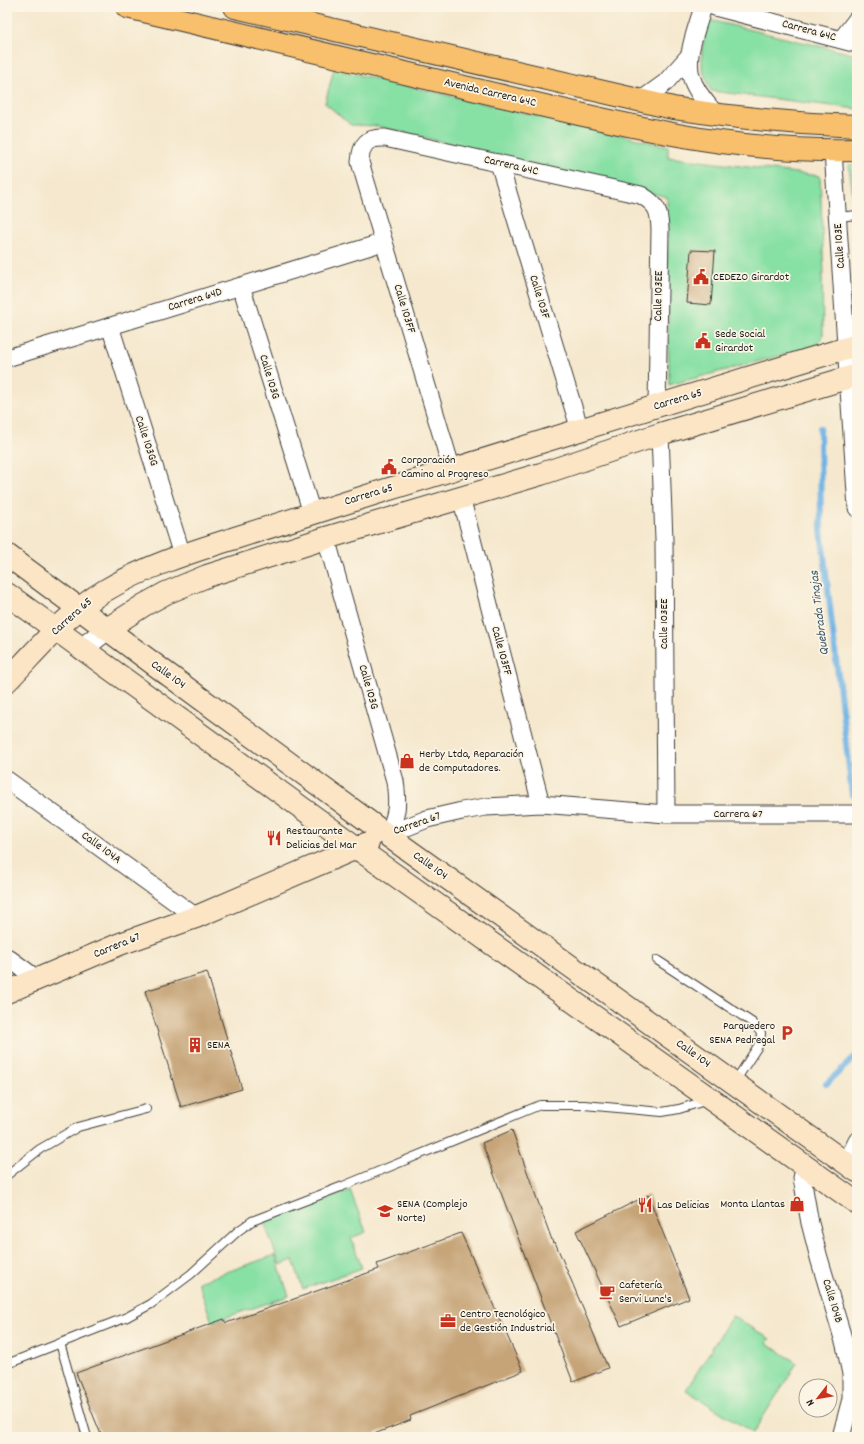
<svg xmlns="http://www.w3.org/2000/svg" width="864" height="1444" viewBox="0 0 864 1444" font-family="Dekko,sans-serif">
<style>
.green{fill:#87e0a4;stroke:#527e60}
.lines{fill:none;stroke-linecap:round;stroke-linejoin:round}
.stream{stroke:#6fb4e5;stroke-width:6}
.building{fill:#c6a478}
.service-casing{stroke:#3d3b37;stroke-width:10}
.minor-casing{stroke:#3d3b37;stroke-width:19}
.tertiary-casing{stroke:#3d3b37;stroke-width:23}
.secondary-casing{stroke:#3d3b37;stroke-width:24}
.primary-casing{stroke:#3d3b37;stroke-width:24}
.service{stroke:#fff;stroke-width:8}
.minor{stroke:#fff;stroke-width:17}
.tertiary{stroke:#fff;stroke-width:21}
.secondary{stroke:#fce5c4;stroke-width:22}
.primary{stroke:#f8bf6c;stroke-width:22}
.labels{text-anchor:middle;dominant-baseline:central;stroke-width:3.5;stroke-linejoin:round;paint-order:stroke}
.street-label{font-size:12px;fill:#1c1c1c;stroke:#fcf5e5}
.poi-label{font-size:12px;fill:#1c1c1c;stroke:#fcf5e5;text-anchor:start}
.water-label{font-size:13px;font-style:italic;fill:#3d596c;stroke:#fcf5e5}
</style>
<rect width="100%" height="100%" fill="#fcf5e5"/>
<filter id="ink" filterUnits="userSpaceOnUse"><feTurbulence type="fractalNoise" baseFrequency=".025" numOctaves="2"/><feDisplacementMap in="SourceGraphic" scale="8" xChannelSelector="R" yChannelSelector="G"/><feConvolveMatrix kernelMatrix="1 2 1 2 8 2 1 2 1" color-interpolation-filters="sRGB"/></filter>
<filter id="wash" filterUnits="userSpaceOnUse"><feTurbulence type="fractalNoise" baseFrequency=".012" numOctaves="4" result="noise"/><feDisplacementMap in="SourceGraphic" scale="16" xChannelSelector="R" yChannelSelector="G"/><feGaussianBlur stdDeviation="0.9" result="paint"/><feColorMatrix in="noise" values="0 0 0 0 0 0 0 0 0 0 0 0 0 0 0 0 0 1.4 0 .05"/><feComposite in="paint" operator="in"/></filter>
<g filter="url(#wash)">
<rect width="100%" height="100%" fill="#f5e8ce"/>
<!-- green -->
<path class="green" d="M709 20 857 55V109L711 91 702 69V48Z
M334 69 668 146V157L820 176 824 275 822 274 823 333C822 340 819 343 813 347L669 385 667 197 377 126 351 125 325 103Z
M857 164V204L854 205 849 165Z
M350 1190 366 1232 351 1238 362 1268 303 1289 293 1260 280 1265 264 1222Z
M275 1255 289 1296 212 1322 198 1282Z
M732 1316 770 1339 767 1343 797 1363 753 1433 686 1390Z"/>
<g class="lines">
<!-- stream -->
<path class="stream" d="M820 428 821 530 852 795
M856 831 857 837
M826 1084 857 1055"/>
</g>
<g id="blocks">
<!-- building -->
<path class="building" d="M691 250 715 251 711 305 687 303Z
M207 972 242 1089 181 1107 145 991Z
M512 1130 553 1243 555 1242 608 1368 573 1382 482 1143Z
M648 1195 689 1298 621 1326 576 1231Z
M461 1233 523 1371 410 1416 411 1420 366 1437H102L76 1373 224 1319 226 1323 379 1269 377 1264Z"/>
</g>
</g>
<g filter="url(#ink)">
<use href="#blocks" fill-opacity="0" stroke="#3d3b37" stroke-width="1"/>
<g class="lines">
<defs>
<path id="service" d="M838 217 857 215
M657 960 753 1023 761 1033 760 1043 734 1083
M7 1175 40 1149 78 1127 146 1109
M60 1343 87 1437
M7 1364 127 1317 151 1304 191 1274 238 1231 252 1221 343 1186 540 1105H584L662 1112 679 1109 708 1100"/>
<path id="minor" d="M703 7C697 28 685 55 691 76 695 91 707 103 716 115
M715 7 857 44
M841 40 857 19
M640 101 665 83 689 56
M833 151 857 508
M499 163 580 430
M241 286 312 513
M110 326 182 555
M7 358 384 242
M660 434 664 540 666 814
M452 470 360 162C361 144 367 137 385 138L641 195C658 205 659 211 660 229L657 407
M461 497 541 804
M326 538 395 781C398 803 398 815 387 835
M7 780 196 917
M387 835 427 819 462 811 486 807 541 804 666 814H857
M7 957 37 979
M846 1164 857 1141
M805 1166 802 1178 810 1223 819 1258 845 1345 851 1374V1399L841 1437"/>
<path id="tertiary" d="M82 649 107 629"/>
<path id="secondary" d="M7 555 166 673 387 835 857 1171
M7 594 357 848 857 1203
M107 629 144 605 166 593 207 576 326 538 541 474 660 434 857 375
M7 681C38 649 67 613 106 590 146 566 191 552 235 538 285 522 335 506 386 490 543 442 699 392 857 345
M7 992 120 944 196 917 368 843"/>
<path id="primary" d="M127 7C245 35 363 63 481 91 546 106 612 123 678 135 736 146 798 151 857 150
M235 7 673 108C734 118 795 124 857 126"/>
</defs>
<!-- service casing -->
<use href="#service" class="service-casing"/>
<!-- minor casing -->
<use href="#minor" class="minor-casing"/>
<!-- tertiary casing -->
<use href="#tertiary" class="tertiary-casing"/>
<!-- secondary casing -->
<use href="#secondary" class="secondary-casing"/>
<!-- primary casing -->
<use href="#primary" class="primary-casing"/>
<!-- service -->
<use href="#service" class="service"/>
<!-- minor -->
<use href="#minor" class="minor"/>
<!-- tertiary -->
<use href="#tertiary" class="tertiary"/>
<!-- secondary -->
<use href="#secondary" class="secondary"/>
<!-- primary -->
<use href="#primary" class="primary"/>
</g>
</g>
<!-- icons -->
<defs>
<symbol id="civic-bare" viewBox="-9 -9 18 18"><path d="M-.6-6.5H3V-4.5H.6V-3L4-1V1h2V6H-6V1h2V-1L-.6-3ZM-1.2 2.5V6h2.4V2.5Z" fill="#c8321e" stroke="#fcf5e5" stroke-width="2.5" paint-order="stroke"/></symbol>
<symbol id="shop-bare" viewBox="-9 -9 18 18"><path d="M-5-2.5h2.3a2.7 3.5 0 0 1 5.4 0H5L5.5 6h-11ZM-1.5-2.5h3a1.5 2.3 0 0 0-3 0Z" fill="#c8321e" stroke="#fcf5e5" stroke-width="2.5" paint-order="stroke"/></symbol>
<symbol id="restaurant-bare" viewBox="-9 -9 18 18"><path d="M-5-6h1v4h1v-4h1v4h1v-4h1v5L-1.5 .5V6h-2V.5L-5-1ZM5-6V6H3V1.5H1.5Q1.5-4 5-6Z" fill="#c8321e" stroke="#fcf5e5" stroke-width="2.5" paint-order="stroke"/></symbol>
<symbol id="parking-bare" viewBox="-9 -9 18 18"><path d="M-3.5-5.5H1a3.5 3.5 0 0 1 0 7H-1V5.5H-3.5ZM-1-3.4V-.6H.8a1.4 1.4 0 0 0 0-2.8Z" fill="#c8321e" stroke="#fcf5e5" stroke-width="2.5" paint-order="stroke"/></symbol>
<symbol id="building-bare" viewBox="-9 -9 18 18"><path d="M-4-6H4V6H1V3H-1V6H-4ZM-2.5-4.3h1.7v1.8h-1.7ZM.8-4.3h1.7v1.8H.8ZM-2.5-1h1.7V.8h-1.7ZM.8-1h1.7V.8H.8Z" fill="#c8321e" stroke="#fcf5e5" stroke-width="2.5" paint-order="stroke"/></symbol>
<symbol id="university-bare" viewBox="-9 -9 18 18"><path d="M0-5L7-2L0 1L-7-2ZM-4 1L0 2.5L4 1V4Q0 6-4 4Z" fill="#c8321e" stroke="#fcf5e5" stroke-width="2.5" paint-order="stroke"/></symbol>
<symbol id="cafe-bare" viewBox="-9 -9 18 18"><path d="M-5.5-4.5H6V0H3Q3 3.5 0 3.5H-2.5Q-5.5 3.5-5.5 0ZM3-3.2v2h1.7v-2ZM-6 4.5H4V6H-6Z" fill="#c8321e" stroke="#fcf5e5" stroke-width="2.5" paint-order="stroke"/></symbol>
<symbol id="office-bare" viewBox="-9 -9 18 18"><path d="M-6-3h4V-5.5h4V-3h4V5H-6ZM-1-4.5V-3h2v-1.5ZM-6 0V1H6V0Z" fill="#c8321e" stroke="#fcf5e5" stroke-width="2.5" paint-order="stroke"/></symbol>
</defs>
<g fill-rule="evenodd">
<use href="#civic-bare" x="690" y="266" width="22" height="22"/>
<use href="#civic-bare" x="692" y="330" width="22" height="22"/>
<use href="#civic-bare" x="378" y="456" width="22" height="22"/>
<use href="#shop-bare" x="396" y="750" width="22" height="22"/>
<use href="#restaurant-bare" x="263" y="827" width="22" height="22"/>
<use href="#parking-bare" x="776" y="1022" width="22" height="22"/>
<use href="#building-bare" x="184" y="1034" width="22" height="22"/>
<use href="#shop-bare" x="786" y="1193" width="22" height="22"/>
<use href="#restaurant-bare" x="634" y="1194" width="22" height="22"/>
<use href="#university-bare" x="374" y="1200" width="22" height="22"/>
<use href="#cafe-bare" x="596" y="1281" width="22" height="22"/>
<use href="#office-bare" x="437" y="1310" width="22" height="22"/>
</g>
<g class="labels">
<!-- street labels -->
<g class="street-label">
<text transform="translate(809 31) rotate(15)">Carrera 64C</text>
<text transform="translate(490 93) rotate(13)">Avenida Carrera 64C</text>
<text transform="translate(511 166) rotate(13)">Carrera 64C</text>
<text transform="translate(840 246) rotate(-94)">Calle 103E</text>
<text transform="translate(659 296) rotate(-89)">Calle 103EE</text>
<text transform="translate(539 297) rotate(73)">Calle 103F</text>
<text transform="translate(195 300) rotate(-17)">Carrera 64D</text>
<text transform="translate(404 309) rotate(73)">Calle 103FF</text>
<text transform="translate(269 377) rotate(73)">Calle 103G</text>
<text transform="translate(678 400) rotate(-17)">Carrera 65</text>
<text transform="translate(146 441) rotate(72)">Calle 103GG</text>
<text transform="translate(369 495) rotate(-17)">Carrera 65</text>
<text transform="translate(72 617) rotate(-42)">Carrera 65</text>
<text transform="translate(664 624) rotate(-90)">Calle 103EE</text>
<text transform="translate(501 651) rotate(75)">Calle 103FF</text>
<text transform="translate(168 675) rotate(36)">Calle 104</text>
<text transform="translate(368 687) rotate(74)">Calle 103G</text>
<text x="738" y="814">Carrera 67</text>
<text transform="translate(417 824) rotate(-19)">Carrera 67</text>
<text transform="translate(101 848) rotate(36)">Calle 104A</text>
<text transform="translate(430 866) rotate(36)">Calle 104</text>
<text transform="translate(117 946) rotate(-22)">Carrera 67</text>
<text transform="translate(693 1054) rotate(36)">Calle 104</text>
<text transform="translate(832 1301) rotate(73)">Calle 104B</text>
</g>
<!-- poi labels -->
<g class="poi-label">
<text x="713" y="277">CEDEZO Girardot</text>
<text x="715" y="334">Sede Social<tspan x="715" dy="14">Girardot</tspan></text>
<text x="401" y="460">Corporación<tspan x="401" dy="14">Camino al Progreso</tspan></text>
<text x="419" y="754">Herby Ltda, Reparación<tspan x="419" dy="14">de Computadores.</tspan></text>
<text x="286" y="831">Restaurante<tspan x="286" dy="14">Delicias del Mar</tspan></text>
<text x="775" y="1026" text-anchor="end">Parquedero<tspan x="775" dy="14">SENA Pedregal</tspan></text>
<text x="207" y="1045">SENA</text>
<text x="397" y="1204">SENA (Complejo<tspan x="397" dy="14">Norte)</tspan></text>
<text x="785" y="1204" text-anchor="end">Monta Llantas</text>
<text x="657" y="1205">Las Delicias</text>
<text x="619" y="1285">Cafetería<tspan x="619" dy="14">Servi Lunc's</tspan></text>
<text x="460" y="1314">Centro Tecnológico<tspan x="460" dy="14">de Gestión Industrial</tspan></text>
</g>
<!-- water labels -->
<g class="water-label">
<text transform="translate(820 613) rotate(-97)">Quebrada Tinajas</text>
</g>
</g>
<!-- margin -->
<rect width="864" height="1444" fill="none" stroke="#fcf5e5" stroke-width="24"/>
<!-- north arrow -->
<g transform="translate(818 1398) rotate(239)"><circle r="19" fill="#fcf5e5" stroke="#a29e95"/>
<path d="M0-3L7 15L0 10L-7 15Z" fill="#c8321e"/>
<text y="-6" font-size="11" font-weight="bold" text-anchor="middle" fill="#1c1c1c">N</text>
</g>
</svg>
